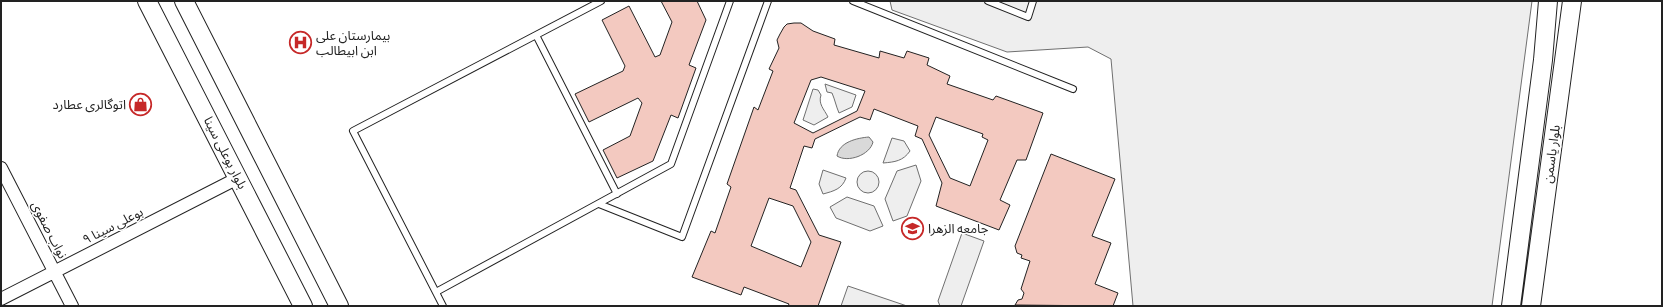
<svg xmlns="http://www.w3.org/2000/svg" width="1663" height="307" viewBox="0 0 1663 307" font-family="'Source Sans 3','Noto Sans Arabic',sans-serif">
<style>
.green{fill:#eee;stroke:#6f6f6f}
.water{fill:#d9d9d9;stroke:#6f6f6f}
.building{fill:#f3c9c0;stroke:#222;fill-rule:evenodd}
.lines{fill:none;stroke-linecap:round;stroke-linejoin:round}
.lane-casing{stroke:#222;stroke-width:8}
.street-casing{stroke:#222;stroke-width:14}
.secondary-casing{stroke:#222;stroke-width:20}
.lane{stroke:#fff;stroke-width:6}
.street{stroke:#fff;stroke-width:12}
.secondary{stroke:#fff;stroke-width:18}
.labels{text-anchor:middle;dominant-baseline:central;stroke-width:3;stroke-linejoin:round;paint-order:stroke}
.poi-label{font-size:13px;fill:#222;stroke:#fff;text-anchor:start}
.street-label{font-size:13px;fill:#222;stroke:#fff}
</style>
<rect width="100%" height="100%" fill="#fff"/>
<!-- green -->
<path class="green" d="M890 1H1532L1492 306H1133L1111 59 1088 47 1007 52 892 10Z
M825 84 856 95 852 107 839 113C836 106 835 100 832 93L827 92Z
M813 89 818 90 821 95C818 104 824 109 828 117L814 125 803 120Z
M892 138 904 141 910 151C903 161 895 162 883 163Z
M916 165 921 181 907 216 893 221 885 199 897 171Z
M823 170 846 178C842 189 834 191 823 194L819 184Z
M857 182a11 11 0 1 1 22 0a11 11 0 1 1-22 0Z
M847 197 874 206 883 226 870 231 836 218 830 207Z
M962 233 984 241 961 306H940L938 301Z
M848 286 907 306H841Z"/>
<!-- water -->
<path class="water" d="M869 137 873 142C870 155 848 163 837 156 839 142 857 138 869 137Z"/>
<!-- building -->
<path class="building" d="M661 1H697L706 20 689 65 696 68 678 118 671 115 653 161 617 178 603 150 630 136 642 103 638 98 589 122 575 94 623 71 625 66 602 20 629 6 655 57 660 55 672 22Z
M794 23H801L813 31 835 39 834 45 879 58 880 51 904 58 907 51 929 58 927 65 950 76 947 84 993 100 996 96 1043 113 1026 160H1017L1000 200 1010 205 999 230 936 206 942 183 922 139 915 136 918 126 874 109 870 120 860 117 815 139 812 148 804 146 790 188 796 190 819 235 841 242 818 306H788L789 304 744 287 741 295 692 277 711 231 715 233 731 187 727 184 754 107 758 110 773 71 769 69 779 48 777 40 780 34 784 27 787 24ZM821 77 865 91 857 111 813 133 794 123 811 80ZM936 117 983 134 982 137 988 140 970 186 950 178 929 135ZM769 198 793 206 811 242 801 267 751 246Z
M1051 154 1115 179 1092 236 1111 243 1095 284 1118 293 1113 306 1015 305 1018 300 1022 299 1024 293 1021 289 1030 261 1021 258 1022 255 1017 253 1015 246Z"/>
<g class="lines">
<defs>
<path id="lane" d="M853 1 1073 89
M988 1 1028 17 1033 1
M536 35 617 194
M599 204 682 237 768 1
M436 292 671 164 730 1
M443 306 353 131 601 1"/>
<path id="street" d="M1 168 72 306
M1 299 238 178"/>
<path id="secondary" d="M147 1 303 306
M184 1 339 306
M1511 306 1543 60 1548 1
M1531 306 1572 1"/>
</defs>
<!-- lane casing -->
<use href="#lane" class="lane-casing"/>
<!-- street casing -->
<use href="#street" class="street-casing"/>
<!-- secondary casing -->
<use href="#secondary" class="secondary-casing"/>
<!-- lane -->
<use href="#lane" class="lane"/>
<!-- street -->
<use href="#street" class="street"/>
<!-- secondary -->
<use href="#secondary" class="secondary"/>
</g>
<!-- icons -->
<defs>
<symbol id="hospital-ring" viewBox="-11 -11 22 22"><circle r="9.5" fill="#fff" stroke="#c62828" stroke-width="1.5"/><path d="M-5-5h3v3.5h4V-5h3V5h-3V1.5h-4V5h-3Z" fill="#c62828"/></symbol>
<symbol id="shop-ring" viewBox="-11 -11 22 22"><circle r="9.5" fill="#fff" stroke="#c62828" stroke-width="1.5"/><path d="M-5-2.5h2.3a2.7 3.5 0 0 1 5.4 0H5L5.5 6h-11ZM-1.5-2.5h3a1.5 2.3 0 0 0-3 0Z" fill="#c62828"/></symbol>
<symbol id="university-ring" viewBox="-11 -11 22 22"><circle r="9.5" fill="#fff" stroke="#c62828" stroke-width="1.5"/><path d="M0-5L7-2L0 1L-7-2ZM-4 1L0 2.5L4 1V4Q0 6-4 4Z" fill="#c62828"/></symbol>
</defs>
<g fill-rule="evenodd">
<use href="#hospital-ring" x="288" y="30" width="25" height="25"/>
<use href="#shop-ring" x="128" y="92" width="25" height="25"/>
<use href="#university-ring" x="900" y="216" width="25" height="25"/>
</g>
<g class="labels">
<!-- poi labels -->
<g class="poi-label">
<text x="316" y="36">بیمارستان علی<tspan x="316" dy="15">ابن ابیطالب</tspan></text>
<text x="126" y="105" text-anchor="end">اتوگالری عطارد</text>
<text x="928" y="229">جامعه الزهرا</text>
</g>
<!-- street labels -->
<g class="street-label">
<text transform="translate(225 153) rotate(63)">بلوار بوعلی سینا</text>
<text transform="translate(1552 154) rotate(-82)">بلوار یاسمن</text>
<text transform="translate(113 226) rotate(-27)">بوعلی سینا ۹</text>
<text transform="translate(49 230) rotate(63)">نواب صفوی</text>
</g>
</g>
<!-- border -->
<rect width="1663" height="307" fill="none" stroke="#222222" stroke-width="4"/>
</svg>
